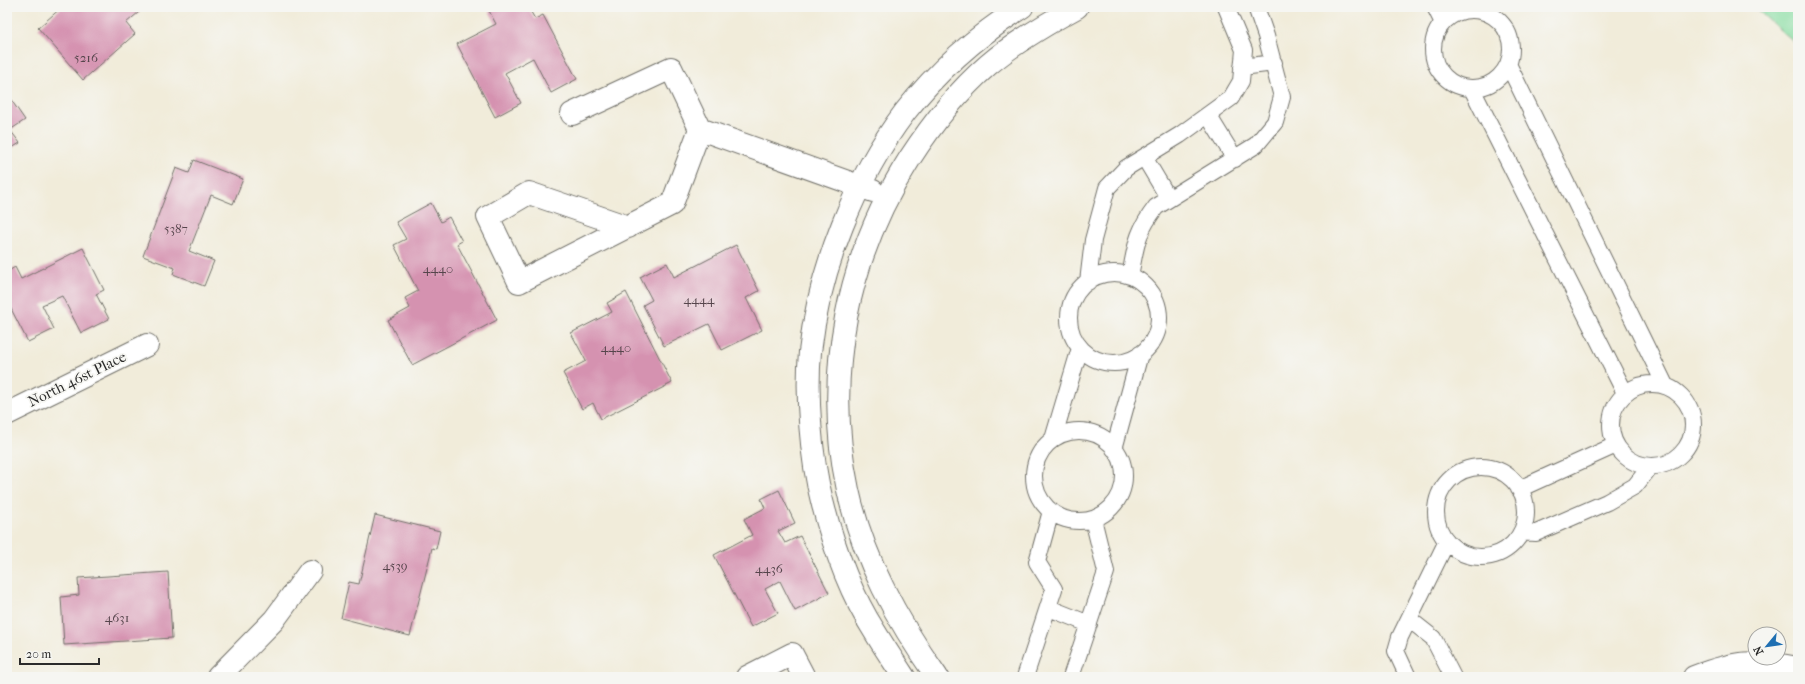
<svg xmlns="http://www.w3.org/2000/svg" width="1805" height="684" viewBox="0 0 1805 684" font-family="'IM FELL French Canon',serif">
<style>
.green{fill:#86dda1;stroke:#588466}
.building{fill:#d592b0}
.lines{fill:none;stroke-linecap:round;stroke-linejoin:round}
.service-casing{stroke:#706f68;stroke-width:18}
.minor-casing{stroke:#706f68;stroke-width:24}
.service{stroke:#fff;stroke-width:16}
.minor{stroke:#fff;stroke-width:22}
.labels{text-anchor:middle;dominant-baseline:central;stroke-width:3.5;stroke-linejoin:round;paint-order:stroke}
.number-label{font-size:13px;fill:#56454c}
.street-label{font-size:15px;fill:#2b2b2b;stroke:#f6f6f2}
</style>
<rect width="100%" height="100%" fill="#f6f6f2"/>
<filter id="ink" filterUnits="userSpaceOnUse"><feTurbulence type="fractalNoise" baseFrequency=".025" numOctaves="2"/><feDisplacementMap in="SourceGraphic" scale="8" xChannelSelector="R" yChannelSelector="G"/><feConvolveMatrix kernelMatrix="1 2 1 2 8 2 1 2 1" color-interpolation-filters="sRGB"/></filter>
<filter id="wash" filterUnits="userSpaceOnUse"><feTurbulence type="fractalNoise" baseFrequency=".012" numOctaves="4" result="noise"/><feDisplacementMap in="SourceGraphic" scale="16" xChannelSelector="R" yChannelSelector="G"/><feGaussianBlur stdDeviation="0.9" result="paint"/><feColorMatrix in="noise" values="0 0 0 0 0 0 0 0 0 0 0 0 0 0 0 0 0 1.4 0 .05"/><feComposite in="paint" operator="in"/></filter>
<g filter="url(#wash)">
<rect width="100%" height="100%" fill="#f1ecda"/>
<!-- green -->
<path class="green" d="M1754 7H1798V46Z"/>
<g id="blocks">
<!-- building -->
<path class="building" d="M62 7H145L126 23 135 34 83 80 38 28Z
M487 7H528L535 19 543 15 577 79 551 93 533 58 505 73 521 103 495 117 457 44 496 24Z
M7 94 25 120 10 130 20 143 7 151Z
M194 160 243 179 233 204 211 195 189 251 214 261 204 286 173 274 175 268 143 256 176 168 189 173Z
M431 203 441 222 449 217 462 241 457 244 497 320 412 365 388 320 410 308 405 298 418 291 394 245 406 239 396 222Z
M736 245 759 291 746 298 762 330 722 350 709 324 664 346 643 305 652 300 640 277 667 263 674 277Z
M83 248 104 290 96 294 109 319 81 333 62 296 42 305 54 329 28 342 7 301V272L15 267 21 279Z
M626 292 672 383 601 419 593 403 582 409 563 373 586 361 571 333 612 312 607 303Z
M779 490 795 523 778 531 785 543 800 536 829 593 795 611 780 581 765 589 778 613 751 627 714 555 752 535 744 519 765 508 761 499Z
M375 515 440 531 436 549 432 548 410 636 341 618 349 582 359 584Z
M168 572 172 638 64 645 61 597 79 595 78 578Z"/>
</g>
</g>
<g filter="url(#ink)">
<use href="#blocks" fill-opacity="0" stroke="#706f68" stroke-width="1"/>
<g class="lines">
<defs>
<path id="service" d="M1435 7 1443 23
M1433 49a39 39 0 1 1 78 0a39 39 0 1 1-78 0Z
M1508 64 1665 385
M1242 67 1274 63
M1472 89 1625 393
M1208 115 1235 159
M1144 157 1169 199
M1069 318a45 45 0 1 1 90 0a45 45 0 1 1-90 0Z
M1130 276C1136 246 1136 233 1156 207L1256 145 1275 122 1282 97 1266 36 1256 7
M1088 282 1093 240 1107 188 1126 168 1180 135 1231 98 1241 81 1244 50 1226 7
M1611 425a41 41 0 1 1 82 0a41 41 0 1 1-82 0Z
M1034 476a45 45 0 1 1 90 0a45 45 0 1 1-90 0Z
M1053 439 1080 348
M1114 449 1140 354
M1436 512a45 45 0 1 1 90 0a45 45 0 1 1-90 0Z
M1519 489 1616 445
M1522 532 1536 533 1607 502 1635 486 1650 467
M1049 608 1089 624
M1409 619 1433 638 1453 677
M1025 677 1054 589 1037 562 1051 511
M1071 677 1106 572 1093 519
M1408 677 1396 651 1400 637 1447 541"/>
<path id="minor" d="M572 114 671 68 700 129 873 191
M628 227 529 193 488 217 519 282 672 204 700 129
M7 414 147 345
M218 677 274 620 310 571
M747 677 792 654 804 677
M904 677C894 662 884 647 875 632 850 593 833 545 822 501 811 459 806 395 810 352 819 270 855 178 905 112 937 71 978 35 1022 7
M937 677C897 620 863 559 848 490 823 374 847 257 910 158 932 124 957 92 988 65 1015 42 1046 24 1077 7
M1694 677C1736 661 1754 660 1798 668"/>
</defs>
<!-- service casing -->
<use href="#service" class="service-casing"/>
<!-- minor casing -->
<use href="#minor" class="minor-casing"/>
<!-- service -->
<use href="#service" class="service"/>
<!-- minor -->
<use href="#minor" class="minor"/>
</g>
</g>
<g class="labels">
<!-- number labels -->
<g class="number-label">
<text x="86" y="57">5216</text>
<text x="176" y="228">5387</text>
<text x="438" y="268">4440</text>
<text x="699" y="299">4444</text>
<text x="616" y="347">4440</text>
<text x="395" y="565">4539</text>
<text x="769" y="568">4436</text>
<text x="117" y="617">4631</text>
</g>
<!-- street labels -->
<g class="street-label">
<text transform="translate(77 379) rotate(-26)">North 46st Place</text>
</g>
</g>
<!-- margin -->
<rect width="1805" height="684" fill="none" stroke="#f6f6f2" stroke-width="24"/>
<!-- north arrow -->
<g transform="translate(1767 646) rotate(241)"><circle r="19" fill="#f6f6f2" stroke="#a5a5a2"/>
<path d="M0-3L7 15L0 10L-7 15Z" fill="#1f6fb2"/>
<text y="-6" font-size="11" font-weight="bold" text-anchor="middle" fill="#2b2b2b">N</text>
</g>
<!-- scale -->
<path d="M20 658v6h79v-6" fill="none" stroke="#2b2b2b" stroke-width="2"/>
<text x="26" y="658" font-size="12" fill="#2b2b2b" stroke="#f6f6f2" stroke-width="3" paint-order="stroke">20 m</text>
</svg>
